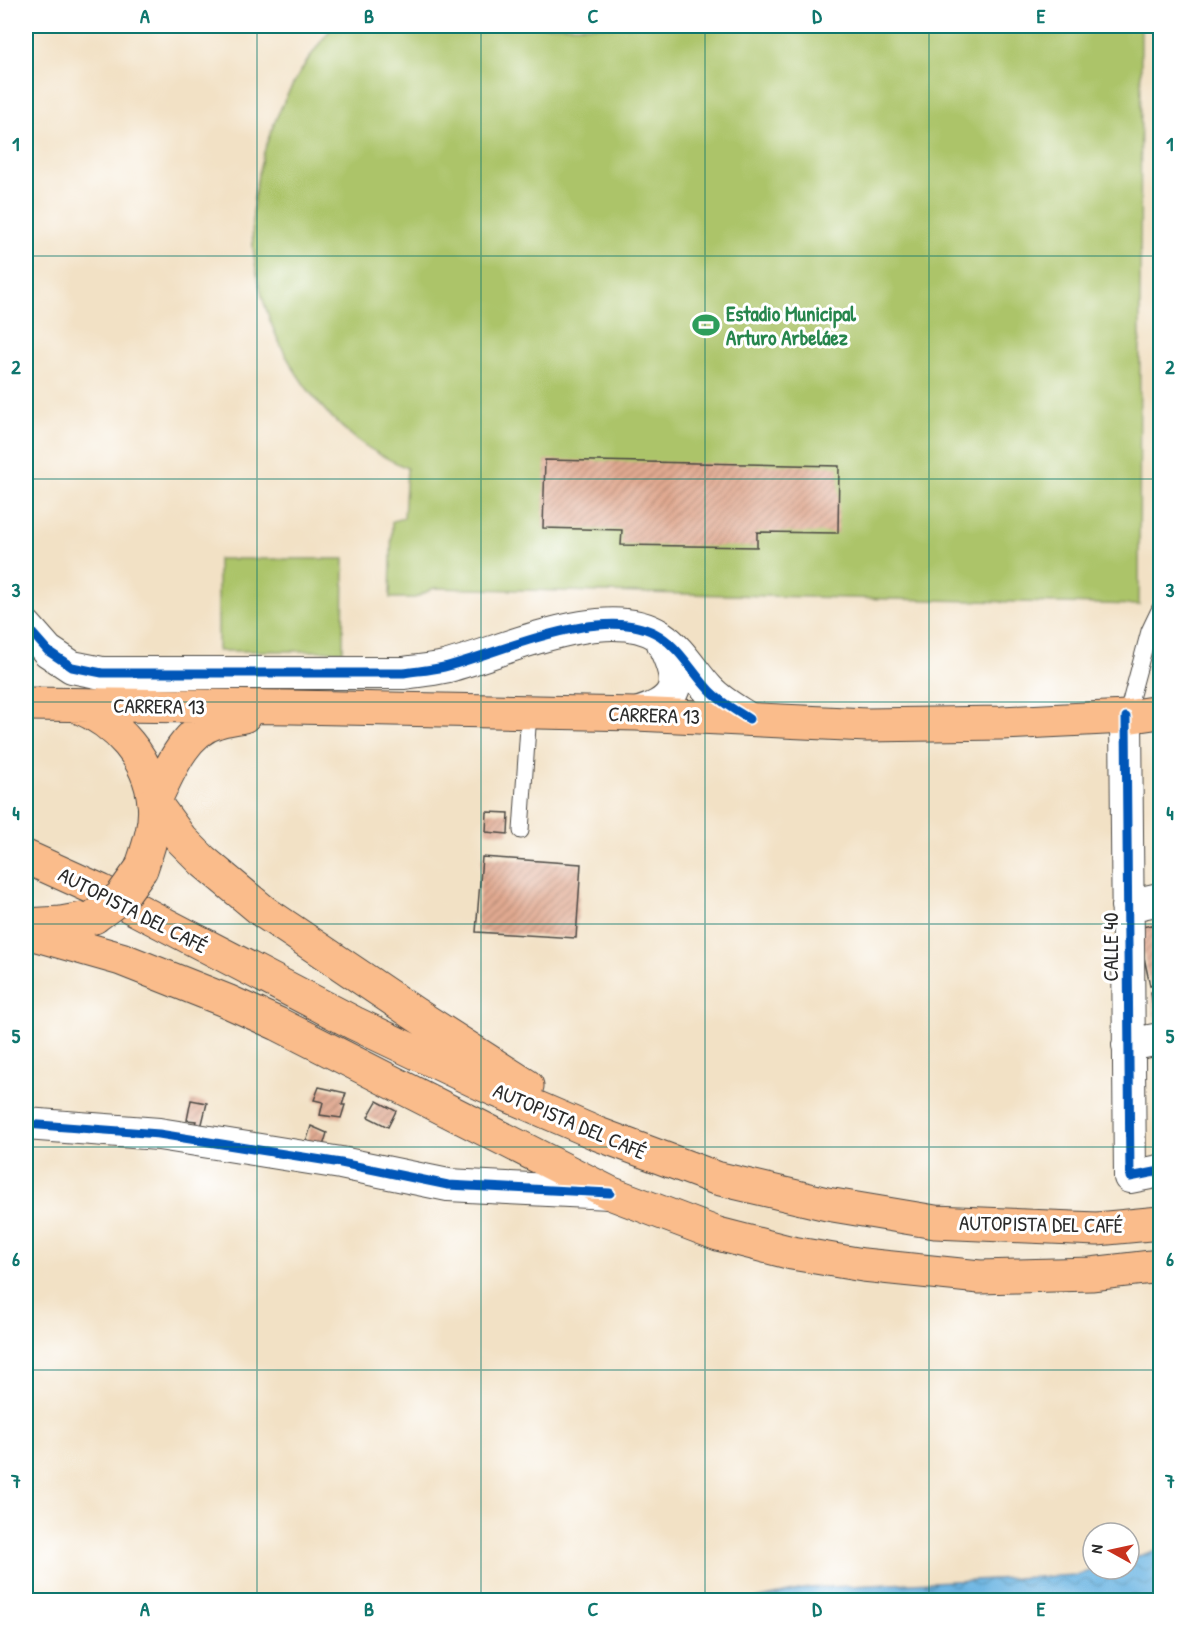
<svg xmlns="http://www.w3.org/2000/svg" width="1186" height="1626" viewBox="0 0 1186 1626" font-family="'Patrick Hand',sans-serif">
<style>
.pitch{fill:#acc469;stroke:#6c784a;stroke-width:1.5}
.water{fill:url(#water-waves);stroke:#4a7086;stroke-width:1.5}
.building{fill:url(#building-hatch)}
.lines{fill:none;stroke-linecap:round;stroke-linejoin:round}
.lane-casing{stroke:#494642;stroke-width:17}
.street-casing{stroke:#494642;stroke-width:34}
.primary-casing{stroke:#494642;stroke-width:35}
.highway-casing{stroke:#494642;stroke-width:35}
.lane{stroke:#fff;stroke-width:15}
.street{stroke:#fff;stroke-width:32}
.primary{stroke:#fabc8b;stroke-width:33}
.highway{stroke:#fabc8b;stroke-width:33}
.primary-bridge-casing{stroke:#494642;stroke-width:35;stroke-linecap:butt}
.primary-bridge{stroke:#fabc8b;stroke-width:33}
.cycleway-casing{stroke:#fff;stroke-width:13}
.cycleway{stroke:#0057b8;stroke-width:9}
.grid{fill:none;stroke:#0f766e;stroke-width:1.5;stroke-opacity:0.55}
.labels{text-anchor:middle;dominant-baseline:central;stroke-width:6;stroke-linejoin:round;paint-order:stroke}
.leisure-label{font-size:21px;font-weight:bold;fill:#27864d;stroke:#fff;text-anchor:start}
.street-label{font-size:21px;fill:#2b2b2b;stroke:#fff}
.neatline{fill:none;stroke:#0f766e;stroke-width:2}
.grid-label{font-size:20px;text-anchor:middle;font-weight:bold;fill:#0f766e}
</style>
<defs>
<pattern id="water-waves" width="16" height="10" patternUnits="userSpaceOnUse" patternTransform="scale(1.5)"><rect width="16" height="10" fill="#69b4e2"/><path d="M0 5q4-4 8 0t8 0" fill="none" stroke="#5793b7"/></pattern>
<pattern id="building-hatch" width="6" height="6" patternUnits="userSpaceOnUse" patternTransform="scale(1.5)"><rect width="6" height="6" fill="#e0a990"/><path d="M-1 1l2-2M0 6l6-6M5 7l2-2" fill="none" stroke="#b68a76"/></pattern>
</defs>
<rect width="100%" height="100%" fill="#fff"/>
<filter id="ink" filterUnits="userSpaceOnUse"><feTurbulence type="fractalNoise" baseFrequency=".0167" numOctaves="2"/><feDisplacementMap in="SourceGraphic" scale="12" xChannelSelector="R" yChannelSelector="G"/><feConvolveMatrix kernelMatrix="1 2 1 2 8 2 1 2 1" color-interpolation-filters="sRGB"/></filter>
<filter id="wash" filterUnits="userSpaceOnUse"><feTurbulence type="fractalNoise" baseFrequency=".008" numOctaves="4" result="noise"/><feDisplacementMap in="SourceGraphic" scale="24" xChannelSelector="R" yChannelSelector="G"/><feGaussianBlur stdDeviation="1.35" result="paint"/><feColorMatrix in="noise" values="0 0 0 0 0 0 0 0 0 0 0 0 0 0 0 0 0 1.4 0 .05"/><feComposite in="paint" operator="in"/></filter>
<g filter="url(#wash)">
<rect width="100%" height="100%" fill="#f2e1c5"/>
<!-- pitch -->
<path class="pitch" d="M333 26H1141L1139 605 434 588 415 598H390L392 521 404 518 407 468C389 460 371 451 356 439 278 377 237 272 258 175 270 120 298 69 333 26Z
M218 559H344L343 651H218Z"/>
<!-- water -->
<path class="water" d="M1160 1549V1600H751L808 1588 1077 1575 1096 1569H1129V1559Z"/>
<g id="blocks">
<!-- building -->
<path class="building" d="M545 460 839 466 838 533 757 532V547L621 545 622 530 543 528Z
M487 812 509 813 508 834 486 832Z
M482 857 581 864 576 938 476 932Z
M1160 923V984L1150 986 1138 928Z
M1160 990V1022L1155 1023 1151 992Z
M319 1087 346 1093 342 1105H345L341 1118 320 1115 323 1102 314 1100Z
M191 1100 207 1103 200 1132 194 1130 196 1121 187 1120Z
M377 1101 396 1111 388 1127 368 1117Z
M311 1126 327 1133 319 1159 302 1156Z"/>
</g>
</g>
<g filter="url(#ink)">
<use href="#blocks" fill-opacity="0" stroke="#494642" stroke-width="1.5"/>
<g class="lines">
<defs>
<path id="lane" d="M1126 717 1149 631 1160 608
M521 831 529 712"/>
<path id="street" d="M26 626 48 651 72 667 102 673H404C417 671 431 670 444 667 501 653 607 601 660 636 681 650 692 672 709 690 720 702 735 710 749 719
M636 714C681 701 682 683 663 644
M1126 717 1130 1177 1160 1171
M1127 906 1160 899
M1128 1045 1160 1039
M26 1124 159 1134 341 1163 448 1185 610 1193"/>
<path id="primary" d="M26 704 292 707 636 714 867 725 1002 723 1126 717 1160 712
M77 706C117 723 149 757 154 802 157 824 148 848 141 869
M154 802C168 774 183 732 216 722 225 719 235 718 244 716
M26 925 61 923 94 917"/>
<path id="highway" d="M154 802 181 839 203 861 264 912 415 1014 527 1086
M26 857 101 891 354 1023 482 1084 598 1134 716 1178 827 1204 935 1222 1097 1229 1160 1223
M26 932 121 959 227 1001 278 1024 610 1193 718 1234 792 1253 863 1265 980 1277 1091 1274 1160 1266"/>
</defs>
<!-- lane casing -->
<use href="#lane" class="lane-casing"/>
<!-- street casing -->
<use href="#street" class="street-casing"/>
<!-- primary casing -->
<use href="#primary" class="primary-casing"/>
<!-- highway casing -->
<use href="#highway" class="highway-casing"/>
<!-- lane -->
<use href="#lane" class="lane"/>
<!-- street -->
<use href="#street" class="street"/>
<!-- primary -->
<use href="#primary" class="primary"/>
<!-- highway -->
<use href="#highway" class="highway"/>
<defs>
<path id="primary-bridge" d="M94 917 121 897 141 869"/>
</defs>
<!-- primary-bridge casing -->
<use href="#primary-bridge" class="primary-bridge-casing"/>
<!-- primary-bridge -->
<use href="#primary-bridge" class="primary-bridge"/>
<defs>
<path id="cycleway" d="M26 626 48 651 72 667 102 673H404C417 671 431 670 444 667 501 653 607 601 660 636 681 650 692 672 709 690 720 702 735 710 749 719
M1126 717 1130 1177 1160 1171
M26 1124 159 1134 341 1163 448 1185 610 1193"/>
</defs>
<!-- cycleway casing -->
<use href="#cycleway" class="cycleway-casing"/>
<!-- cycleway -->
<use href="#cycleway" class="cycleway"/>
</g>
</g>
<!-- grid -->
<path class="grid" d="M257 26V1600M481 26V1600M705 26V1600M929 26V1600M26 256H1160M26 479H1160M26 702H1160M26 924H1160M26 1147H1160M26 1370H1160"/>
<!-- icons -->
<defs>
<symbol id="stadium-bare" viewBox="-9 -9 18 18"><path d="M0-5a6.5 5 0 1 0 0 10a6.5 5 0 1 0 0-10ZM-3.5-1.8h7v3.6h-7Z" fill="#2e9e5b" stroke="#fff" stroke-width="2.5" paint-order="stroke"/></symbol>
</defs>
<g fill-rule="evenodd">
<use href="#stadium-bare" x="687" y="306" width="38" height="38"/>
</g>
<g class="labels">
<!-- leisure labels -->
<g class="leisure-label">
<text x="726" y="313">Estadio Municipal<tspan x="726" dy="24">Arturo Arbeláez</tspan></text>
</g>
<!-- street labels -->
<g class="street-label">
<text transform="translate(159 706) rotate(1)">CARRERA 13</text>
<text transform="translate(654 715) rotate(2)">CARRERA 13</text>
<text transform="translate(133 910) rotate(27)">AUTOPISTA DEL CAFÉ</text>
<text transform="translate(1110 947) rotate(-90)">CALLE 40</text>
<text transform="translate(570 1121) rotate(23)">AUTOPISTA DEL CAFÉ</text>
<text transform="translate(1041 1224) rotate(1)">AUTOPISTA DEL CAFÉ</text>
</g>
</g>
<!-- margin -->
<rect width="1186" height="1626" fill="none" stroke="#fff" stroke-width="66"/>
<!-- north arrow -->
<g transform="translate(1111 1551) rotate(278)"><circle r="28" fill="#ffffff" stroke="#aaaaaa" stroke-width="1.5"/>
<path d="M0-4.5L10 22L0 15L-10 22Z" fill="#c8321e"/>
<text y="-9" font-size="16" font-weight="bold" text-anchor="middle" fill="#2b2b2b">N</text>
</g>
<rect x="33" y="33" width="1120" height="1560" class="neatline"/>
<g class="grid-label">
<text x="145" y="23">A</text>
<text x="369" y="23">B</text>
<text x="593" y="23">C</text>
<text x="817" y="23">D</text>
<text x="1041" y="23">E</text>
<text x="16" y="151">1</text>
<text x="1170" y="151">1</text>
<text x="16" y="374">2</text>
<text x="1170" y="374">2</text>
<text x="16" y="597">3</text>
<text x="1170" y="597">3</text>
<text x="16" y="820">4</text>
<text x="1170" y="820">4</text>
<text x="16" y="1043">5</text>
<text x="1170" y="1043">5</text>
<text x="16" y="1266">6</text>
<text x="1170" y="1266">6</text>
<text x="16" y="1488">7</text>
<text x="1170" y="1488">7</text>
<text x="145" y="1616">A</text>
<text x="369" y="1616">B</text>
<text x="593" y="1616">C</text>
<text x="817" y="1616">D</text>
<text x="1041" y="1616">E</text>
</g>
</svg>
